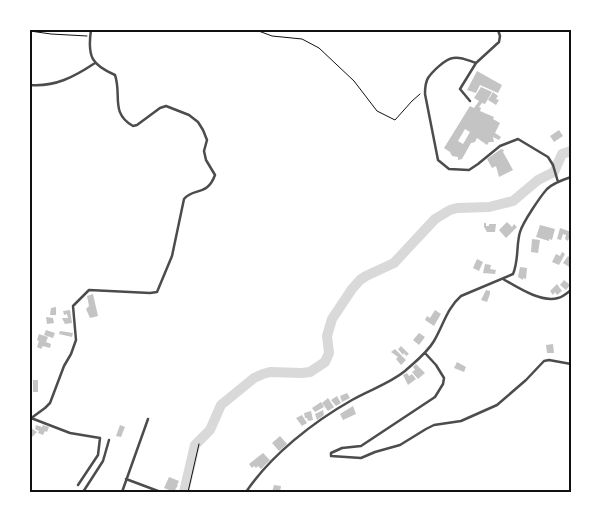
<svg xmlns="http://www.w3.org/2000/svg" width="601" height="522" viewBox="0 0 601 522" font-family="'Nunito Sans',sans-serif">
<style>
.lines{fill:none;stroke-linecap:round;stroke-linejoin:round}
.river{stroke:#d9d9d9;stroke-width:10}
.building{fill:#c4c4c4;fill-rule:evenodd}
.path{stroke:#111;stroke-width:1}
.minor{stroke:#4c4c4c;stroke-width:2.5}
.neatline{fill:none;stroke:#111;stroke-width:2}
</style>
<rect width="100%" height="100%" fill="#fff"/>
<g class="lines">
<!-- river -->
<path class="river" d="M184 492 195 445 210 430 221 405 254 378 263 374 270 372 302 373 310 372 325 362 329 353 327 336 332 319 352 289 360 280 366 276 394 263 435 219 450 210 457 208 489 207 513 201 538 180 554 172 562 154 571 151"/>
</g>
<!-- building -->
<path class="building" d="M477 71 502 85 498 93 480 85 476 93 467 90Z
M481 87 492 92 485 104 482 103 479 107 481 108 480 111 494 117 493 119 500 123 495 133 501 137 499 140 493 137 494 142H489L487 145 477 138 475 142 471 143 462 159 458 160V157L452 156 450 152 444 148 470 106 474 108 479 101 474 98ZM465 129 470 132 463 144 458 141Z
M493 92 498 96 496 99 499 100 496 105 488 100Z
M559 130 563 136 554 142 550 136Z
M501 149 504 150 503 152 513 170 499 177 496 166 492 168 487 159Z
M507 222 512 227 514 224 517 227 506 238 499 230Z
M484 223H486V226H489V224H496L495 232H487L484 227Z
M540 225 555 229 552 240 549 239V241L536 237Z
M560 228 571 232 568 241 565 239 566 235 563 234 561 240 557 239Z
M532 239 540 240 538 253 531 252Z
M562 252 565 254 559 265 552 262 556 254 560 256Z
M568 256 571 259V268L563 263Z
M477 259 483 262 479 271 473 268Z
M485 264 491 265 490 269 496 270 495 274 483 273Z
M520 267 527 268 526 279 523 278V280L518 277Z
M564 280 570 285 566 290 560 285Z
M557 284 562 291 557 295 555 292 553 295 550 291Z
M486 290 490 291V294L487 302 481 300Z
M93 294 98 316 90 318 86 309 89 306 87 296Z
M56 307V315H50L51 308Z
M70 310 72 323 65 324 62 318H68L67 314 64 315 63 311Z
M435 310 441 314 434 326 425 320 427 316 430 318Z
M46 317 53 318 54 323 47 324Z
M46 330 55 333 53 338 44 335Z
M60 331 73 333 72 337 59 334Z
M419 333 425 337 419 345 413 340Z
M39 334 48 337 46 342 51 344 50 348 43 346 41 349 37 347 39 341 37 340Z
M553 344 554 353H547L546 345Z
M401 346 409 354 406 356 404 353 403 355 398 349Z
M395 349 406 360 401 365 396 359 398 357 391 352Z
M457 362 466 367 464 372 454 368Z
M416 364 425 373 418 379 412 372 415 370 413 367Z
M407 373 409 376 412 374 416 379 408 385 403 375Z
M33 380H38V392H33Z
M347 393 350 398 342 402 340 396Z
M337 396 341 403 336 406 331 400Z
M328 398 334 407 328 411 322 403Z
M321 402 324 407 315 412 312 408Z
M353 406 356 414 343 420 340 414Z
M323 410 324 415 317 420 315 414Z
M311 411 313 420 308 421 307 418H305L304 413Z
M302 415 307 423 302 426 296 418Z
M36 425 42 427 43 425 49 427 47 432 45 431 43 435 38 433 39 431 35 429Z
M120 425 125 427 121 437 116 436Z
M31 428 37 432 30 439V429Z
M280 436 287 444 279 451 272 443Z
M263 453 270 460 261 469 258 466 256 468 254 466 252 468 249 464Z
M169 477 179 481 177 485H178L174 492H168L169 490 164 488Z
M274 485 281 486 280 492H272Z"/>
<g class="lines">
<!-- path -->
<path class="path" d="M256 30 272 36 302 39 319 48 354 81 377 111 395 120 412 101 420 94
M30 31 51 34 87 36
M188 492 199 444"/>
<!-- minor -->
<path class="minor" d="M476 63C469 61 461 56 453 58 445 59 432 72 428 78 425 83 425 88 425 94L438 160 449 169 469 170 478 164 500 146 518 139 548 157 553 165 558 182
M30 85C55 87 74 77 95 63
M470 101 460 89 476 63 499 42 500 36 498 30
M503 279C517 287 541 303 558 298 563 297 567 293 571 290
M425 353 436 365 444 378 443 384 435 397 361 446 342 448 331 453V456L361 458 375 452 400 445 426 429 434 425 461 421 497 405 526 380 544 361 549 360 571 364
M31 418 70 433 100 438 98 455 78 485
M30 419 45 408 50 403 64 366 71 354 76 340 73 306 89 290 150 293 157 292 172 256 184 199C194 187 207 197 215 175L206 160 204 151 207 140 203 130 198 122 189 115 166 106 160 108 137 125 133 126C110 113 122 95 115 75 92 65 87 57 91 30
M126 479 158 491
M83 492 103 461 109 440
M122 492 148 419
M246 492C271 455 313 422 352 400 369 390 389 384 405 371 415 362 427 353 434 341 443 326 447 308 461 296L513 274C519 260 516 245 520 232 523 222 540 197 547 189 553 183 562 180 571 177"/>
</g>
<!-- border -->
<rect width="601" height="522" fill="none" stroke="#ffffff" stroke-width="62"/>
<rect x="31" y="31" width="539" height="460" class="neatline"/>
</svg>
